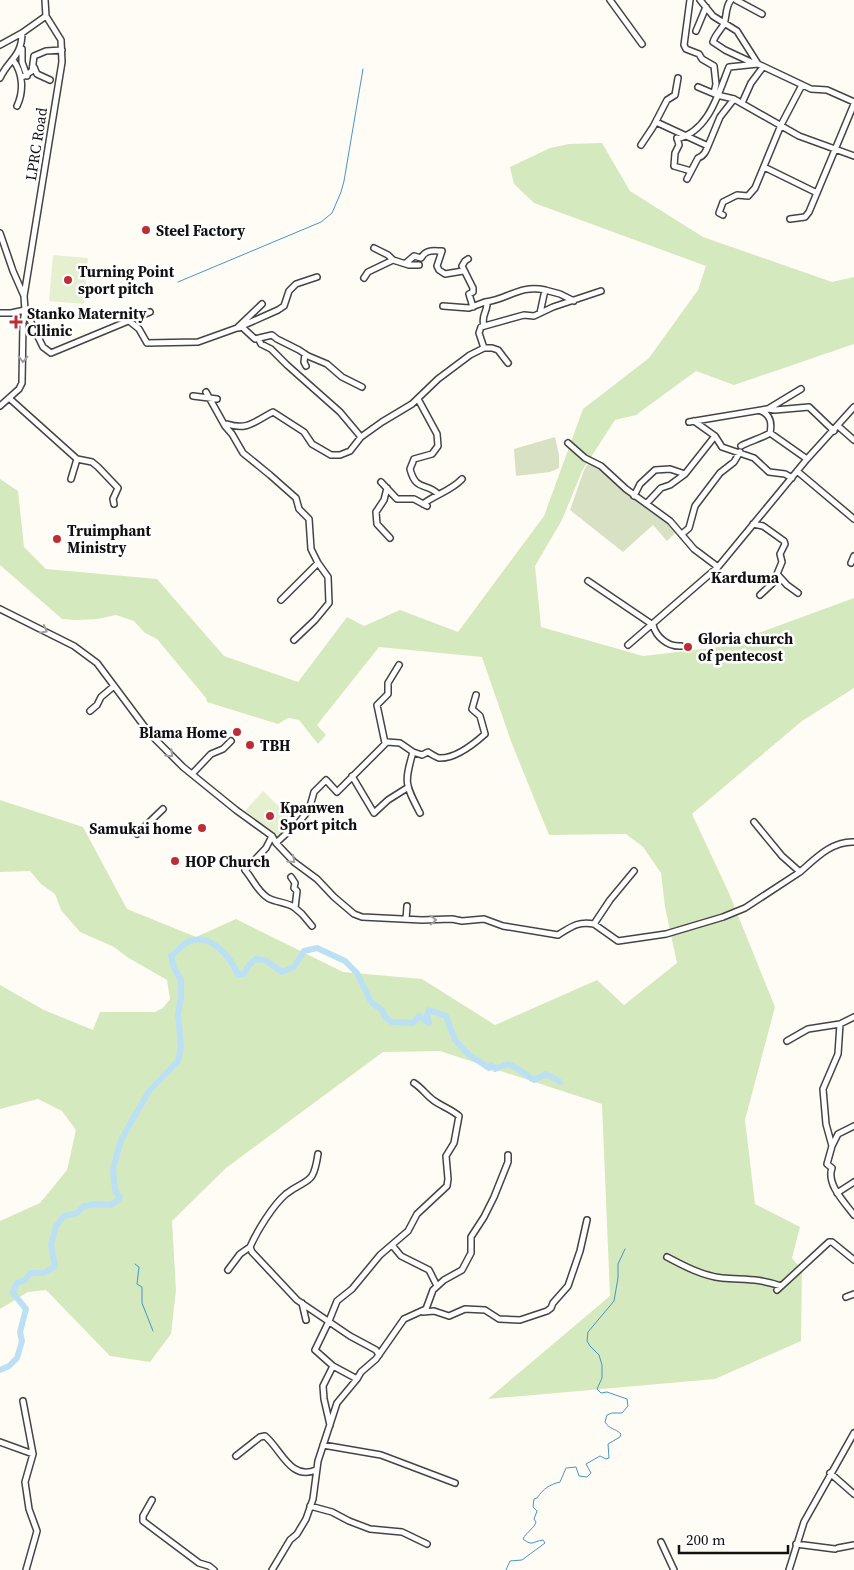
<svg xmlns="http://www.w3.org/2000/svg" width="854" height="1570" viewBox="0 0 854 1570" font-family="'Source Serif 4',serif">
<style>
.green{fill:#d5e9be}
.cemetery{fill:#d9e1c5}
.pitch{fill:#e6f0d0}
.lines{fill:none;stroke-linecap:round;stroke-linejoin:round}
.stream{stroke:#4596c9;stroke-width:1}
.river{stroke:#bbe0f4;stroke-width:6}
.minor-casing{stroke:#444;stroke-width:8}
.minor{stroke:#fff;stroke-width:5}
.oneway{stroke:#a0a0a0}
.poi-dot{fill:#bd2d36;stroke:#fff;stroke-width:2}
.labels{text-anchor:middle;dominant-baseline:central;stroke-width:5;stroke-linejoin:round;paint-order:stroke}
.street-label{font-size:15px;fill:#111;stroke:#fff}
.poi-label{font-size:15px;font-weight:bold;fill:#111;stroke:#fff;text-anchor:start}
.neighbourhood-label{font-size:16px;font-weight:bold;fill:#111;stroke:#fff}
</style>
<rect width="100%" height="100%" fill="#fffcf5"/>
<!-- green -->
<path class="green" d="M602 143 630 191 703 237 832 282 854 277V344L734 385 696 371 636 415 615 420 582 471 562 520 535 566 541 627 643 656 720 647 854 598V688L802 721 692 814 729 893 775 1007 745 1120 755 1204 800 1227 792 1258 802 1270 801 1341 715 1379 488 1399 610 1296 602 1104 440 1051 383 1052 226 1168 172 1221 176 1290 171 1334 150 1362 110 1356 46 1290 28 1292 0 1309V1221L40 1203 67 1170 76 1130 62 1111 38 1099 0 1109V985L44 1010 93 1030 100 1012H155L163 1008 170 999 167 980 127 957 114 947 80 932 61 910 55 894 41 884 30 871 0 872V800L83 827 127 909 196 937 236 919 343 972 422 979 495 1025 597 980 624 1005 677 963 665 907 661 873 643 847 626 834 549 835 512 744 482 657 379 647 317 725 326 735 318 744 299 720 288 718 278 724 207 702 206 698 157 639 145 633 134 621 116 615 97 619 77 620 62 619 0 565V479L18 491 24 547 46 569 157 579 224 656 298 682 347 617 364 626 400 610 458 632 544 516 583 409 649 358 698 290 706 266 534 203 514 184 510 167 550 148 569 144Z"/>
<!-- cemetery -->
<path class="cemetery" d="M555 437 559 455V468L550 472 516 476 514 449Z
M590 461 644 505 659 514 675 533 667 541 653 525 623 552 570 510 584 470Z"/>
<!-- pitch -->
<path class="pitch" d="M53 255 88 258 84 304 49 301Z
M263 791 294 821 277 837 245 811Z"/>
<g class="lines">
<!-- stream -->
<path class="stream" d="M178 282 321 222 332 213 341 192 344 181 363 69
M135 1264 139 1267 137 1284 142 1287V1303L153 1331
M506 1570 510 1561 522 1560 545 1543 543 1540C533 1541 533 1547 523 1539 526 1532 534 1529 536 1522L534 1519 537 1511 533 1507 534 1499 537 1498C544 1488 549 1485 560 1482L566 1468 576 1467 579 1476 587 1477 591 1473 586 1464 600 1456 606 1459 609 1458 608 1444 620 1437 621 1434C615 1428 610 1430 605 1422L607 1415 612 1413H622L628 1406 627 1399 607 1392 601 1393 597 1389 602 1378V1365L599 1355 590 1346 587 1341 588 1332 614 1301 618 1278V1264L625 1249"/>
<!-- river -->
<path class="river" d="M0 1370 9 1366 17 1358 22 1341 20 1332 26 1309 13 1293 17 1283 25 1280 30 1273H44L55 1266 51 1245 56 1226 64 1216 77 1213 84 1206 97 1204 111 1205 120 1198 115 1190 113 1169 121 1140 149 1091 178 1061 181 1047 178 1014 181 998V980L174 968 171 956C177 952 183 943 190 941 212 933 231 958 238 975L244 974 248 966 256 959 265 960 282 972 294 967 304 951 317 948 345 961 357 973 371 1002 382 1010 385 1017 392 1022 413 1023 419 1016 429 1023 427 1015 429 1010 446 1016 455 1040 468 1054 489 1068 491 1065 495 1069 508 1064C518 1067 525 1075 534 1080L546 1074 560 1082"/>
<defs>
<path id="minor" d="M610 0 642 44
M690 0 684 45 686 49 699 54 702 59 714 66 716 84 714 93
M700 0 713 16 737 31 758 64 811 89 827 90 854 102
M731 0C725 7 727 16 724 24 720 31 715 35 713 42L725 50 753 63
M736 0 762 14
M696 31 706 7
M0 45 22 33
M22 49V62L27 76
M13 60C23 73 24 91 17 106
M34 67 37 74 50 80
M0 78C8 60 22 57 22 33L46 16
M21 78 32 71 34 56 46 51 62 50
M698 87 717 95 734 99 799 136 854 156
M742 103 751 83 763 67
M656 122 708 146 720 117 734 99
M677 138 679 145 675 153 674 166 691 171
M677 139C709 131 718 94 729 67L758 64
M641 145 653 127 667 100 675 95 678 78
M764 167 817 193
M687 179 698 158C704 156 706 151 708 146
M723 215 719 213 723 202 737 195 748 196 755 188 781 125 802 85
M790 219 805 217 809 212 854 104
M0 233 13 271 24 296 25 310 43 347 51 353 150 312
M374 248 388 255 393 260 409 265H419
M468 259 465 261 462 266 473 288V292L469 294 473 307
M406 263 414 256 421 258C426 249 433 251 442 251L437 266 439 270 445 274 463 271
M364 278 368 272 393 260
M24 296 62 62 61 40 46 16 45 0
M485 302C507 300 520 284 545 290
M443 306 469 308 485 302 487 305C486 314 481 316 484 326
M0 313H11L25 310 23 323 22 383 19 389 0 406
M540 313 545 290 560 294 574 301
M128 320 139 329 147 343 198 342 237 328 262 304
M242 326 278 310 284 306 289 291 296 284 317 277
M238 328 242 327 255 339 272 335 277 339 299 350 308 356 327 364 342 377 362 387
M260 338 259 340 261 344 271 349 287 365 340 412 361 437 382 422 412 404 438 379 470 355 484 348H492L498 350 508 363
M484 348 479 333 481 327 524 315 534 316 553 307 601 291
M305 354 304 362 306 366
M206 392 225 426 227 424C248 431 255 421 273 412L304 432 312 444 331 455H340L350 451 361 437
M193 396 217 399
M9 398 77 459 92 462 98 467 118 488 113 499 114 504
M418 399 437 434 438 446 432 454 414 459 410 469C416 492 426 482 438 494
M768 409 801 389
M761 411C771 415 772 423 770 433
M694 421 715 436 722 447 754 458 769 472 785 474 792 478
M689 422 767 409 775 410 809 407 834 431
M225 426 232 434 243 453 270 475 296 498 299 509 309 519 311 549 318 563 328 577 329 603 315 620 294 640
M838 426 854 440
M568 443 585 458 601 466 626 489 670 521 694 549 718 567
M741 446C750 441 760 439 770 433L807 459
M797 471 854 519
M71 479 77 459
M381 482 397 499H414L427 506
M387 488 384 500 376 512 377 524 390 538
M634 496 640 484 655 470 670 469 685 474
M647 503 661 488 670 485 685 474 715 436
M423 504C436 494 451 491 462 479
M753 524 763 526 784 541 785 544 780 554 782 562 777 574 787 585 798 593
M682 534 689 528 695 506 720 473 734 462 740 452
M851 563 854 556
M588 581 653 625C656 637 668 647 681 646
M760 595 775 581 777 574
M281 600 318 563
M0 609 74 646 97 663 150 734 183 767 236 810 272 836 276 843 294 862 317 879 334 897 354 914 362 917 422 920 452 919 462 921 484 919 503 926 558 935C571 927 578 921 594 924L618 941 666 934 723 917 745 908 800 872
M628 645 718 567 807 459 854 407
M90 711 97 705 101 697 114 686
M385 743 377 705 388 694V683L399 665
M413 752 422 755 428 752C431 754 436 757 439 758 455 759 475 743 485 734L480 716 472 709 476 695
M193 773 211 754 223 749 231 741
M352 776 374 813 388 800 407 788
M754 822 782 856 800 872C816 858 832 841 854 842
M137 834 163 809
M272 836 266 848 245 870C253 879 257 891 268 898 277 903 288 902 295 908
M276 843 299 822 309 810 314 792 326 780 337 792 387 742 400 743 413 752C404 783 405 784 420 813
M291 877 295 883 294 888 297 891 295 908 302 914 312 926
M406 919 407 906
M594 924 610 900 634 871
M840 1024 838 1054 823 1089 826 1124 832 1146 827 1164 832 1168C826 1184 845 1203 854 1215
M787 1041 808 1029 840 1024 854 1017
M832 1146 838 1134 854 1126
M318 1154C313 1187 308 1177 286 1194 273 1205 257 1231 250 1247L252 1252 297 1300 350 1336 376 1350 379 1355
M837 1193 854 1182
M392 1245 401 1256 429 1270 437 1286
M667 1257C684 1266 703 1276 722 1278 746 1280 757 1278 781 1286
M228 1270 240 1254 250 1247
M777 1290 829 1242H832L854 1260
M846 1297 854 1294
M302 1303 306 1320
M423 1312 434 1311 449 1316 465 1309 485 1310 499 1319 520 1320 547 1311 551 1308 553 1303 568 1286 580 1251 587 1220
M357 1379 333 1366 315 1350 329 1321 337 1301 352 1289 380 1255 408 1231 417 1214 447 1186 448 1179 446 1156 454 1143 459 1116C451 1109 441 1106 433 1100 426 1095 422 1088 414 1083
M23 1401 33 1454 25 1482 29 1509 37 1531 26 1570
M330 1425 324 1399 323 1386 333 1366
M0 1442 33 1454
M323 1445 381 1455 455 1483
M236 1456 260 1437 265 1436C281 1449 290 1481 316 1470
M830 1473 854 1494
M152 1500 143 1516V1521L199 1563 209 1566 214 1570
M310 1506 332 1512 349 1521 370 1529 402 1532 427 1544
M661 1542 674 1570
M796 1544 835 1549
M838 1548 854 1545
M272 1570 290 1540 297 1534 306 1519 313 1499 318 1461 337 1403 357 1379 361 1372 376 1359 404 1319 426 1309 433 1290 444 1280 462 1270 471 1253V1237L484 1217 494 1197 508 1162V1155
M789 1570 804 1522 854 1433"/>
</defs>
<!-- minor casing -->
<use href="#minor" class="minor-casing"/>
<!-- minor -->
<use href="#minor" class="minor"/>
</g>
<!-- one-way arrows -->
<defs><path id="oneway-chevron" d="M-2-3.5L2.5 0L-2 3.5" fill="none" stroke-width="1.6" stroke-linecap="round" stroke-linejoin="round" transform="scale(1.25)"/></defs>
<g class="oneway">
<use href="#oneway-chevron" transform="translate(23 359) rotate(91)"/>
<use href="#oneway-chevron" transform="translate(44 630) rotate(28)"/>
<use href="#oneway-chevron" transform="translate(170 754) rotate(44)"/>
<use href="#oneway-chevron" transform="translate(292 860) rotate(42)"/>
<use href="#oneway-chevron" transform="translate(433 920) rotate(-2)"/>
</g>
<!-- markers -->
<g class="poi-dot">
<circle cx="146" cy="230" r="5"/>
<circle cx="68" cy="280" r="5"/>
<path d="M13.5 314.5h5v5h5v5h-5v5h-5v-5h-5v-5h5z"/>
<circle cx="57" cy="539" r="5"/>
<circle cx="688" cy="647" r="5"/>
<circle cx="237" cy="732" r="5"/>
<circle cx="250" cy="745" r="5"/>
<circle cx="270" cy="816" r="5"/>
<circle cx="202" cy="828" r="5"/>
<circle cx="175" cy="861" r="5"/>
</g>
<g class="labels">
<!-- street labels -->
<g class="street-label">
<text transform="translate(36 144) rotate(-81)">LPRC Road</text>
</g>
<!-- poi labels -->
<g class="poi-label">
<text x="156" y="230">Steel Factory</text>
<text x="78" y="271">Turning Point<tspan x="78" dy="17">sport pitch</tspan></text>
<text x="27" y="313">Stanko Maternity<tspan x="27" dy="17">Cllinic</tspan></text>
<text x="67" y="530">Truimphant<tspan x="67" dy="17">Ministry</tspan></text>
<text x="698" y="638">Gloria church<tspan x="698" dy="17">of pentecost</tspan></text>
<text x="227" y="732" text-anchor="end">Blama Home</text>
<text x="260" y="745">TBH</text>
<text x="280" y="807">Kpanwen<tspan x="280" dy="17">Sport pitch</tspan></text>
<text x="192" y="828" text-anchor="end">Samukai home</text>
<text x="185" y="861">HOP Church</text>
</g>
<!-- neighbourhood labels -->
<g class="neighbourhood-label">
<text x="745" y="577">Karduma</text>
</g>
</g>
<!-- scale -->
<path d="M679 1545v8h109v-8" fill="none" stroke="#111111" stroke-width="2.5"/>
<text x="686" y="1545" font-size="15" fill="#111111" stroke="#ffffff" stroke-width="4" paint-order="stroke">200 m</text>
</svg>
